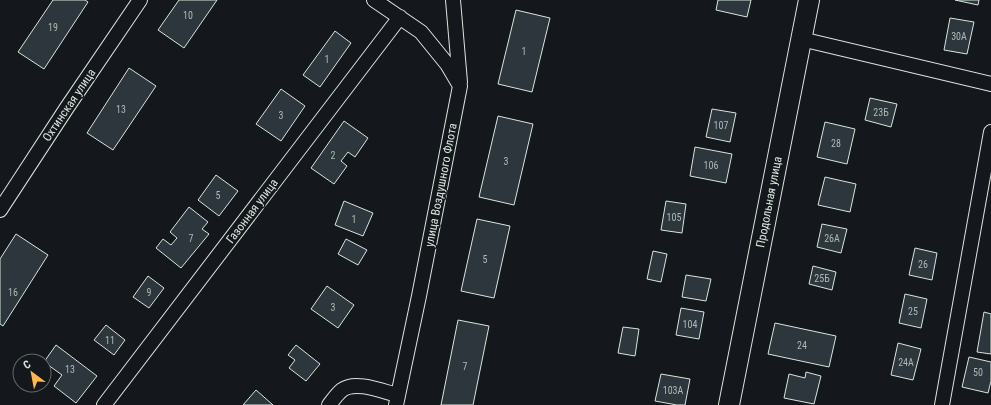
<svg xmlns="http://www.w3.org/2000/svg" width="991" height="405" viewBox="0 0 991 405" font-family="'Roboto Condensed',sans-serif">
<style>
.building{fill:#2c363c;stroke:#d8e6dc}
.lines{fill:none;stroke-linecap:round;stroke-linejoin:round}
.street-casing{stroke:#d8e6dc;stroke-width:16}
.secondary-casing{stroke:#d8e6dc;stroke-width:22}
.street{stroke:#14181c;stroke-width:14}
.secondary{stroke:#14181c;stroke-width:20}
.labels{text-anchor:middle;dominant-baseline:central;stroke-width:3;stroke-linejoin:round;paint-order:stroke}
.number-label{font-size:10px;fill:#adbab4}
.street-label{font-size:12px;fill:#d8e6dc;stroke:#14181c}
</style>
<rect width="100%" height="100%" fill="#14181c"/>
<!-- building -->
<path class="building" d="M53 0H85L88 2 44 69 18 52Z
M179 0H217L184 48 158 30Z
M718 0H751L747 17 716 10Z
M955 0H979L978 5Z
M516 10 550 18 532 92 498 84Z
M950 18 974 22 967 54 944 50Z
M335 31 351 43 320 87 303 75Z
M129 68 156 86 113 150 87 133Z
M281 89 305 106 281 141 256 124Z
M870 98 897 104 891 127 865 120Z
M712 109 736 113 730 142 706 137Z
M498 116 533 124 514 205 479 197Z
M344 121 368 138 355 157 348 152 341 161 347 166 334 184 311 168Z
M825 122 855 129 847 164 817 157Z
M695 147 732 154 726 183 690 176Z
M216 175 238 191 219 216 198 200Z
M825 177 856 184 850 212 818 205Z
M344 201 373 213 363 236 335 225Z
M666 201 686 204 682 233 661 230Z
M189 207 208 222 202 229 209 234 181 268 156 248 163 239 171 245 177 238 170 232Z
M477 219 510 226 494 298 461 291Z
M822 224 847 229 841 253 817 247Z
M16 234 48 255 3 326 0 324V259Z
M346 239 367 250 358 265 338 254Z
M915 248 937 253 932 280 909 275Z
M653 251 667 254 661 282 647 279Z
M813 266 836 272 832 290 809 284Z
M686 275 711 279 706 301 682 297Z
M148 276 164 288 149 308 133 297Z
M327 286 354 305 338 328 311 309Z
M905 294 927 299 921 328 899 323Z
M681 308 704 312 699 339 676 335Z
M984 312 991 314V354L977 352Z
M458 320 489 326 473 405H441Z
M775 323 836 336 829 367 768 354Z
M106 325 125 340 114 355 94 340Z
M623 327 639 329 635 356 618 353Z
M898 343 921 349 913 380 891 375Z
M56 345 97 376 76 403 54 386 62 375 44 362Z
M296 345 320 364 306 381 289 368 295 360 288 355Z
M969 357 991 362V381L988 393 962 387Z
M806 372 821 376 814 404 784 398 789 374 805 378Z
M661 374 690 379 685 405H677L655 401Z
M256 390 273 405H243Z"/>
<g class="lines">
<defs>
<path id="street" d="M374 0 421 32 447 64 460 86 419 296 396 405
M453 0 460 82
M801 39 991 84
M0 210 66 109 140 0
M104 405 400 17
M329 405C333 400 337 394 342 390 355 380 382 391 397 395
M942 405 991 132"/>
<path id="secondary" d="M729 405 809 0"/>
</defs>
<!-- street casing -->
<use href="#street" class="street-casing"/>
<!-- secondary casing -->
<use href="#secondary" class="secondary-casing"/>
<!-- street -->
<use href="#street" class="street"/>
<!-- secondary -->
<use href="#secondary" class="secondary"/>
</g>
<g class="labels">
<!-- number labels -->
<g class="number-label">
<text x="188" y="15">10</text>
<text x="53" y="27">19</text>
<text x="959" y="36">30А</text>
<text x="524" y="51">1</text>
<text x="327" y="59">1</text>
<text x="121" y="109">13</text>
<text x="881" y="112">23Б</text>
<text x="281" y="115">3</text>
<text x="721" y="125">107</text>
<text x="836" y="143">28</text>
<text x="333" y="155">2</text>
<text x="506" y="161">3</text>
<text x="711" y="165">106</text>
<text x="218" y="195">5</text>
<text x="674" y="217">105</text>
<text x="354" y="219">1</text>
<text x="191" y="238">7</text>
<text x="832" y="238">26А</text>
<text x="485" y="259">5</text>
<text x="923" y="264">26</text>
<text x="822" y="278">25Б</text>
<text x="13" y="292">16</text>
<text x="149" y="292">9</text>
<text x="333" y="307">3</text>
<text x="913" y="311">25</text>
<text x="690" y="324">104</text>
<text x="110" y="340">11</text>
<text x="802" y="345">24</text>
<text x="906" y="362">24А</text>
<text x="465" y="366">7</text>
<text x="70" y="369">13</text>
<text x="978" y="372">50</text>
<text x="673" y="390">103А</text>
</g>
<!-- street labels -->
<g class="street-label">
<text transform="translate(69 105) rotate(-56)">Охтинская улица</text>
<text transform="translate(441 185) rotate(-79)">улица Воздушного Флота</text>
<text transform="translate(769 202) rotate(-79)">Продольная улица</text>
<text transform="translate(252 211) rotate(-53)">Газонная улица</text>
</g>
</g>
<!-- north arrow -->
<g transform="translate(32 373) rotate(328)"><circle r="19" fill="#14181c" stroke="#626a69"/>
<path d="M0-3L7 15L0 10L-7 15Z" fill="#ffb74d"/>
<text y="-6" font-size="11" font-weight="bold" text-anchor="middle" fill="#d8e6dc">С</text>
</g>
</svg>
